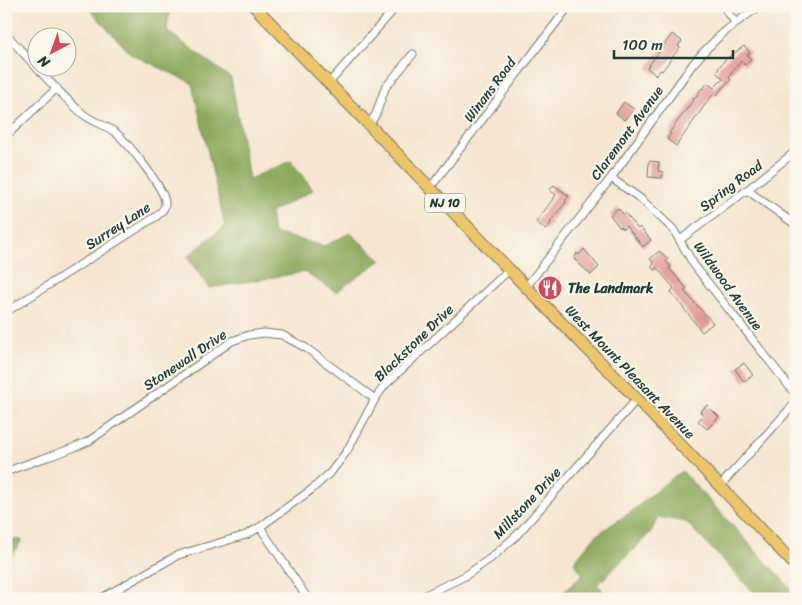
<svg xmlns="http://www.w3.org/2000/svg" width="802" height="605" viewBox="0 0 802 605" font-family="Sriracha,sans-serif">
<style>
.forest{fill:#8caa5d;stroke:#567448}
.building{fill:#e09891}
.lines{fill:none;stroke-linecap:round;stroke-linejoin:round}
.street-casing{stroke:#6a786a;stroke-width:9}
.primary-casing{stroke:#6a786a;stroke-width:13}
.street{stroke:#fff;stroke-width:7}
.primary{stroke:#eec569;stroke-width:11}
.labels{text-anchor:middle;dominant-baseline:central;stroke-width:4.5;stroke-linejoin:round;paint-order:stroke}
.shield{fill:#fbf7ec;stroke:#61756b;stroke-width:1}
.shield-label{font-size:12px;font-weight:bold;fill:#1f3d34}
.street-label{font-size:14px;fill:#1f3d34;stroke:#fbf7ec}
.poi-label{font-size:14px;font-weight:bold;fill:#1f3d34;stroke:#fbf7ec;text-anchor:start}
</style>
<rect width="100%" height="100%" fill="#fbf7ec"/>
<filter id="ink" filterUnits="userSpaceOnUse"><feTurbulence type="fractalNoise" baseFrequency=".02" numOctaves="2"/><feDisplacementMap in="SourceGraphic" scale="10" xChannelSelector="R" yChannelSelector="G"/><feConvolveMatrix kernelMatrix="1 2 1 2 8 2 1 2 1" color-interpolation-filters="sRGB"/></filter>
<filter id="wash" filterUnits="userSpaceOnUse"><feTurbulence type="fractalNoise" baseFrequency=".0096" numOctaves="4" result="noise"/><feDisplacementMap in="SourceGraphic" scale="20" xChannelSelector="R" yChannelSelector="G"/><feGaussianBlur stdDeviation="1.12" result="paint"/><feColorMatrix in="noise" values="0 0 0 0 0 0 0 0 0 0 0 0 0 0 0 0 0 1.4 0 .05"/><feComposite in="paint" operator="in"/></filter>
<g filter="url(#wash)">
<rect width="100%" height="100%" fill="#f6e6cf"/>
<!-- forest -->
<path class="forest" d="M83 6H170L167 31 231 78 249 179 291 161 313 190 270 213 273 233 324 246 350 233 381 260 336 292 304 272 209 288 187 257 225 226 192 83 131 54 90 10Z
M682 471 793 591 796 599H758L756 595 686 522 658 517 651 532 597 585 601 588 604 599H555L583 575 574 562 595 536 632 511 667 482Z
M6 540H22L6 565Z"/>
<g id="blocks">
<!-- building -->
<path class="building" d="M672 34 682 41 678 46 680 47 662 71 660 70 656 75 647 68Z
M744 46 750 53 747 55 751 59 744 65 741 61 730 74 731 75 729 77 731 80 725 85 716 96 714 94 707 102 676 146 667 139 671 134 669 133 702 88 703 89 707 83 714 88 723 79 716 72 719 69 718 68 726 59Z
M624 102 634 109 624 120 616 113Z
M649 161 659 162 658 171 663 172 662 178 648 177Z
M554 185 569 196 565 201 566 202 550 222 551 223 546 230 536 222 556 195 550 190Z
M618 208 623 214 625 213 638 229 640 227 651 240 643 247 626 226 623 229 621 226 620 228 610 215Z
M584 249 599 267 591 275 574 259 577 253 579 255Z
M659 251 668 259 666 261 671 267 669 268 687 289 684 291 713 323 702 332 671 292 674 288 657 268 654 270 651 266 654 264 650 259Z
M744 363 753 375 744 382 735 369Z
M707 405 719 417 707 429 698 421 704 415 700 412Z"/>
</g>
</g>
<g filter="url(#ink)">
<use href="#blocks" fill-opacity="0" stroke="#6a786a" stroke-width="1"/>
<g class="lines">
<defs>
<path id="street" d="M723 6 735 22
M6 34C31 61 55 90 83 114 93 122 106 125 116 133 127 142 167 191 165 204 165 209 161 212 157 216L6 312
M329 83 397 6
M369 125 376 114 385 88 413 54
M6 136 57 88
M611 178 641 199 673 229 694 265 796 395
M430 188 569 6
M747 190 796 225
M680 240 747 190 796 151
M526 287 611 178 693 64C714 39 733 23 761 6
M6 472C34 460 62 454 89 441L232 341 249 335 264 333 282 335 306 348 375 399
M720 486 796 402
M260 527 308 599
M100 599 178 555 246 535 260 527 311 490 331 472 347 451 375 399 385 385 509 270
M417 599 465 576 491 558 516 536 637 399"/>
<path id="primary" d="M254 6 526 287 637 399 796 566"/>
</defs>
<!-- street casing -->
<use href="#street" class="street-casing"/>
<!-- primary casing -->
<use href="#primary" class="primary-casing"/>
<!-- street -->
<use href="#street" class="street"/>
<!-- primary -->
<use href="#primary" class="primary"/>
</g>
</g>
<!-- icons -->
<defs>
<symbol id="restaurant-disc" viewBox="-11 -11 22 22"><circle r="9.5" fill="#d1495b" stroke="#fbf7ec"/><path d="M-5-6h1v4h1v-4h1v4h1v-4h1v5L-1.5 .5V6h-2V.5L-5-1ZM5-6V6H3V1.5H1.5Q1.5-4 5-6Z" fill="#fff"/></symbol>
</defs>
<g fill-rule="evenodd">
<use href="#restaurant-disc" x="536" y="274" width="28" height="28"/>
</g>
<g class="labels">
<!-- shield labels -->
<rect class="shield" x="425" y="193.5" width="40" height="19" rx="4"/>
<g class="shield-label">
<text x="445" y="203">NJ 10</text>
</g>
<!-- street labels -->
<g class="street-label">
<text transform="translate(490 90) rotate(-53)">Winans Road</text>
<text transform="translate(627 133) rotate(-54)">Claremont Avenue</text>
<text transform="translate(731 186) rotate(-37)">Spring Road</text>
<text transform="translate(118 226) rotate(-33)">Surrey Lane</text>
<text transform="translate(728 286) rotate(54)">Wildwood Avenue</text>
<text transform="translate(414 343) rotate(-44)">Blackstone Drive</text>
<text transform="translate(185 360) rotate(-34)">Stonewall Drive</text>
<text transform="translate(630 372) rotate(46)">West Mount Pleasant Avenue</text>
<text transform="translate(527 503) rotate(-47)">Millstone Drive</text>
</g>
<!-- poi labels -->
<g class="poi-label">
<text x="568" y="288">The Landmark</text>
</g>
</g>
<!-- margin -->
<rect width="802" height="605" fill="none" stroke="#fbf7ec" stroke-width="25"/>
<!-- north arrow -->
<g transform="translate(52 52) rotate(221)"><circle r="24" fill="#fbf7ec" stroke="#a3ada2"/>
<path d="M0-4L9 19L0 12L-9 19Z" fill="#d1495b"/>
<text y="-8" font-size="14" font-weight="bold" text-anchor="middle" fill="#1f3d34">N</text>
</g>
<!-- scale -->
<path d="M614 50v8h119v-8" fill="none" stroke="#1f3d34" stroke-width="2.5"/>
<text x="622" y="50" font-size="15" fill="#1f3d34" stroke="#fbf7ec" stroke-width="4" paint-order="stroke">100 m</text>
</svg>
